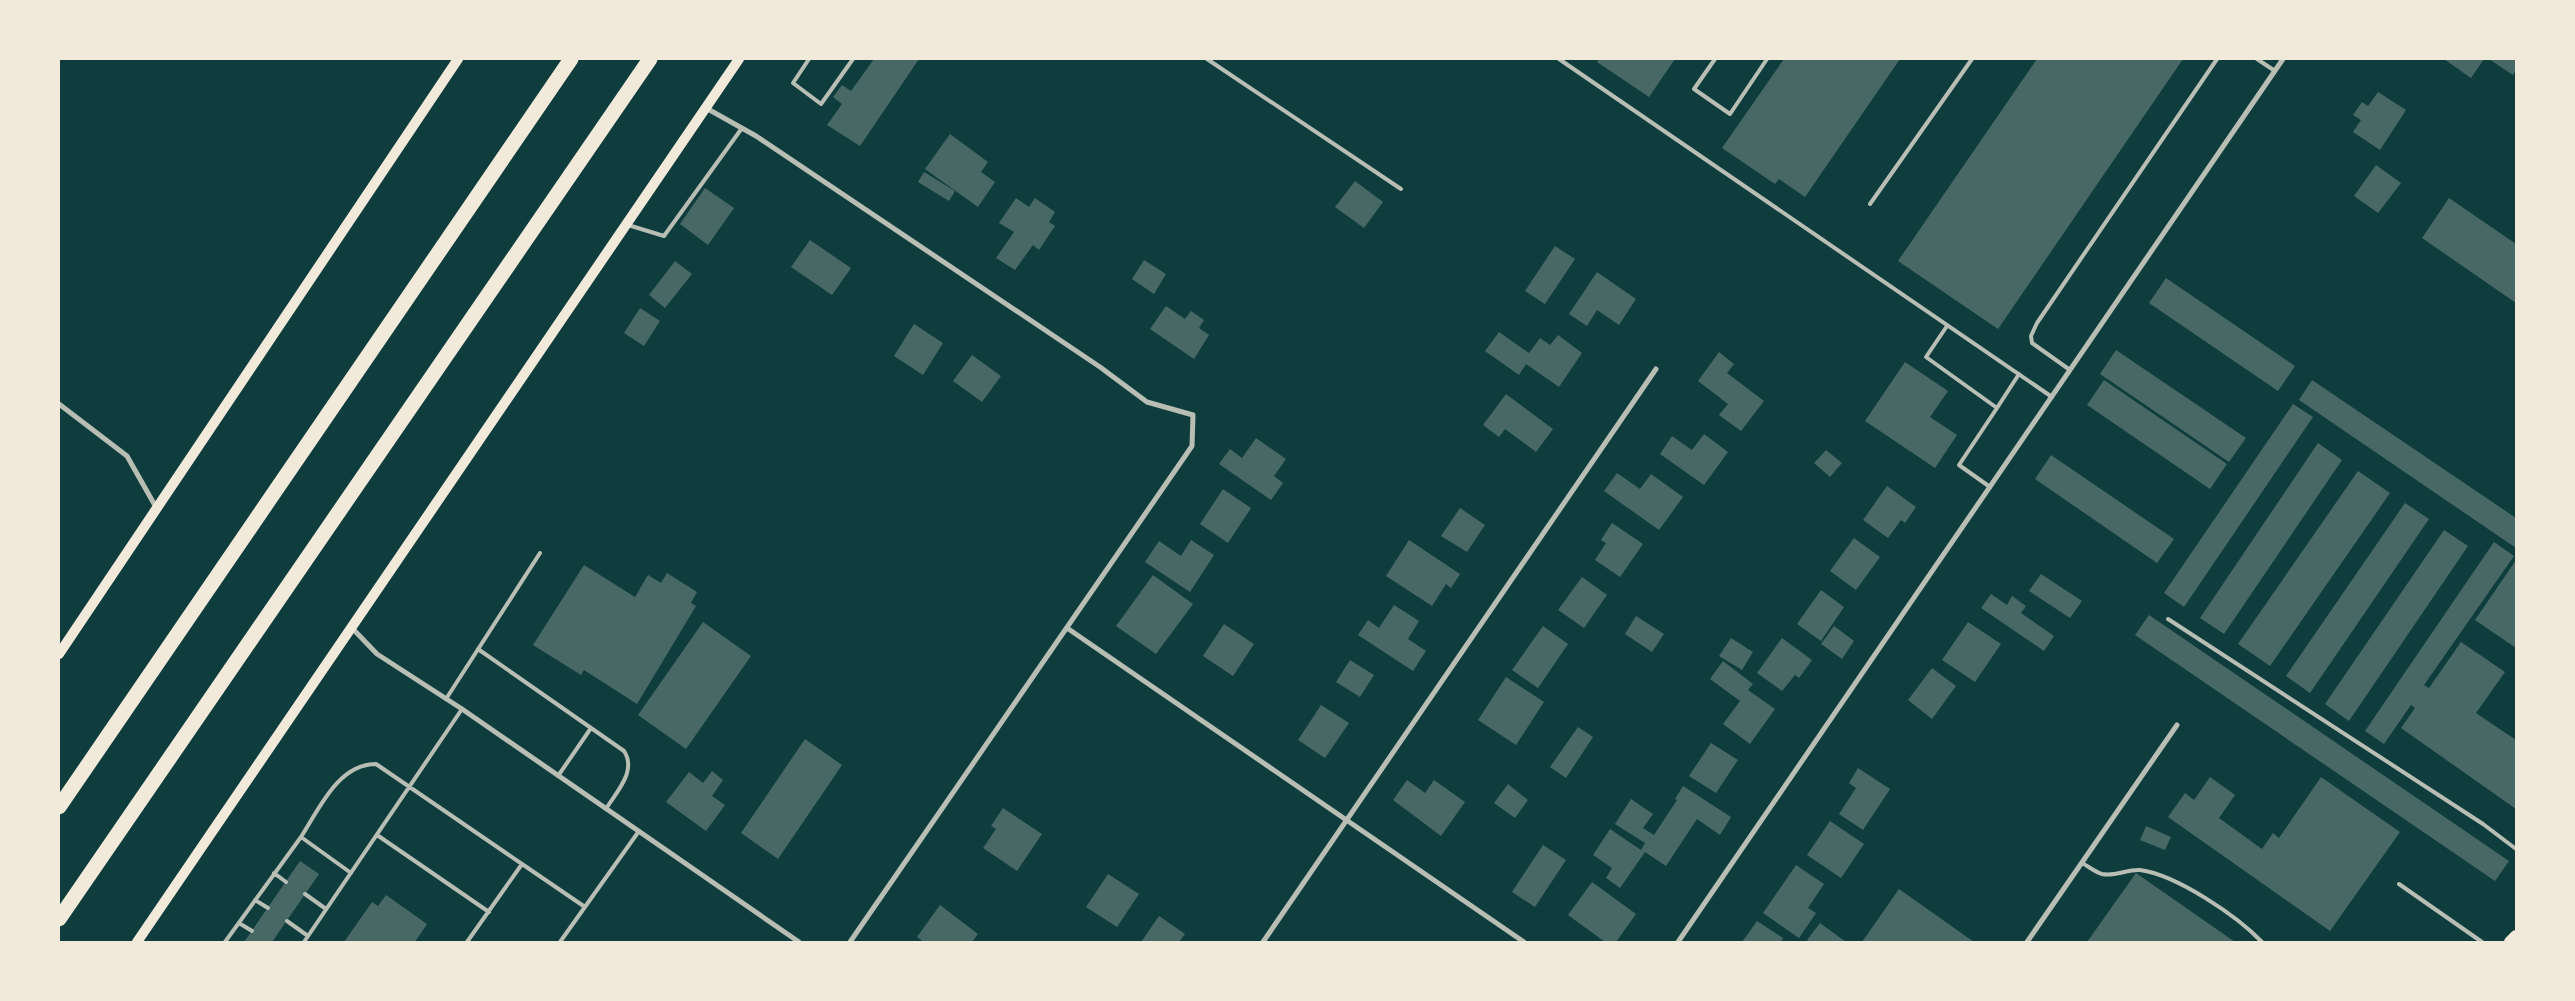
<svg xmlns="http://www.w3.org/2000/svg" width="2575" height="1001" viewBox="0 0 2575 1001" font-family="'Sofia Sans Condensed',sans-serif">
<style>
.building{fill:#486865}
.lines{fill:none;stroke-linecap:round;stroke-linejoin:round}
.service{stroke:#b8beb3;stroke-width:4}
.minor{stroke:#b8beb3;stroke-width:5}
.secondary{stroke:#f1e9da;stroke-width:10}
.primary{stroke:#f1e9da;stroke-width:12}
.motorway{stroke:#f1e9da;stroke-width:15}
</style>
<rect width="100%" height="100%" fill="#0f3d3e"/>
<!-- building -->
<path class="building" d="M874 59H919L860 146 827 125 842 104 833 97 842 85 851 91Z
M1599 59H1675L1649 97 1597 62Z
M1784 59H1900L1805 197 1779 179 1775 184 1722 148Z
M2037 59H2183L1998 329 1898 261Z
M2444 59H2484L2471 78Z
M2489 59H2516V70L2513 75Z
M2378 92 2406 110 2380 150 2353 132 2361 120 2353 115 2362 102 2368 106Z
M950 134 988 162 981 172 995 182 978 207 925 169Z
M2376 165 2401 183 2378 213 2354 196Z
M924 172 955 191 949 201 918 182Z
M1355 181 1383 202 1364 228 1335 207Z
M705 188 734 208 708 245 680 224Z
M1016 198 1029 207 1035 198 1055 212 1049 222 1055 226 1039 250 1033 245 1015 270 996 258 1014 232 999 223Z
M2449 198 2516 244V303L2422 238Z
M810 240 851 268 832 295 791 267Z
M1555 246 1575 259 1545 304 1525 291Z
M1144 260 1166 274 1154 294 1132 279Z
M675 261 692 274 665 308 649 295Z
M1597 272 1636 299 1619 325 1597 310 1587 326 1569 314Z
M2166 278 2295 366 2278 391 2149 303Z
M1166 306 1185 319 1191 311 1204 320 1199 328 1209 335 1194 359 1150 329Z
M640 308 660 321 644 346 624 333Z
M914 324 943 343 923 375 894 356Z
M1499 332 1529 353 1540 338 1550 345 1558 335 1582 353 1559 387 1526 364 1519 375 1485 351Z
M2116 350 2246 438 2229 462 2100 374Z
M1719 352 1734 364 1727 373 1764 401 1741 431 1719 415 1728 404 1698 381Z
M972 355 1001 376 982 402 953 381Z
M1905 362 1948 391 1930 417 1957 435 1935 468 1865 421Z
M2104 380 2227 464 2210 489 2087 405Z
M2312 380 2516 518V548L2299 400Z
M1506 394 1553 429 1536 452 1505 429 1499 437 1483 425Z
M2293 404 2313 417 2184 607 2164 593Z
M1704 434 1728 452 1704 485 1660 454 1672 436 1692 450Z
M1256 438 1286 459 1274 476 1283 483 1271 500 1219 464 1230 449 1242 458Z
M2318 443 2342 460 2224 634 2200 618Z
M1826 450 1842 463 1830 477 1814 463Z
M2051 455 2174 539 2157 563 2035 479Z
M2358 471 2390 493 2270 666 2238 644Z
M1617 473 1640 489 1651 474 1683 497 1659 530 1604 491Z
M1887 486 1916 507 1905 523 1901 520 1888 538 1863 520Z
M1223 489 1251 508 1228 543 1200 524Z
M2405 503 2429 519 2310 693 2286 676Z
M1460 508 1485 525 1467 552 1441 536Z
M1612 523 1643 544 1620 577 1595 560 1606 543 1601 540Z
M2444 530 2468 546 2349 721 2325 704Z
M1854 538 1880 557 1856 590 1830 571Z
M1191 540 1214 555 1190 592 1145 562 1159 541 1181 556Z
M1409 540 1460 574 1451 588 1446 584 1432 606 1386 576Z
M2494 542 2514 556 2424 685 2429 688 2461 642 2505 672 2476 713 2516 740V809L2401 728 2415 708 2411 705 2384 744 2365 731Z
M2516 560V648L2475 620Z
M584 565 635 597 648 575 661 583 667 573 697 592 691 603 696 606 637 704 584 670 581 675 533 645Z
M2041 574 2082 601 2070 618 2029 591Z
M1153 575 1193 604 1156 654 1116 626Z
M1582 577 1607 595 1584 628 1558 610Z
M1821 590 1844 607 1821 641 1797 624Z
M1991 594 2007 605 2012 596 2026 606 2021 613 2054 636 2044 651 1981 608Z
M1394 605 1419 621 1408 639 1426 651 1413 671 1358 635 1368 620 1379 628Z
M2149 615 2509 861 2495 881 2135 635Z
M1636 616 1664 634 1652 652 1625 634Z
M703 622 751 656 686 749 638 715Z
M1968 622 2001 644 1975 682 1942 660Z
M1224 624 1254 644 1233 676 1203 656Z
M1543 626 1568 644 1538 688 1512 670Z
M1834 626 1854 641 1842 659 1821 644Z
M1731 638 1753 652 1742 670 1719 656Z
M1782 638 1812 660 1799 678 1795 675 1782 691 1757 673Z
M1350 660 1374 675 1360 697 1336 682Z
M1723 661 1753 684 1748 690 1775 709 1750 744 1723 724 1740 701 1710 679Z
M1932 668 1956 686 1932 719 1908 700Z
M1506 677 1544 702 1516 745 1478 720Z
M1321 705 1349 723 1325 758 1298 740Z
M1578 727 1593 737 1566 778 1550 767Z
M805 739 842 765 778 859 741 833Z
M1711 743 1738 760 1716 793 1689 776Z
M1858 768 1890 789 1863 830 1839 814 1856 788 1849 783Z
M712 771 723 780 712 796 725 805 706 831 666 802 689 772 703 783Z
M2210 777 2235 795 2219 818 2262 849 2273 833 2279 838 2321 777 2400 832 2330 931 2168 817 2185 793 2194 800Z
M1407 780 1425 793 1434 780 1465 802 1441 836 1393 800Z
M1508 784 1528 800 1515 818 1494 803Z
M1683 786 1731 817 1720 835 1697 819 1666 866 1645 852 1620 888 1606 878 1612 868 1593 855 1610 829 1641 850 1645 843 1615 824 1631 799 1653 814 1643 828 1654 835 1677 800 1675 799Z
M1003 808 1042 834 1017 871 983 848 996 829 991 826Z
M1830 821 1864 844 1841 878 1807 855Z
M2146 826 2171 837 2165 850 2140 840Z
M1543 845 1566 860 1535 907 1512 892Z
M300 861 319 874 272 942H244Z
M1796 865 1824 884 1808 908 1816 913 1799 938 1763 913Z
M2136 873 2235 942H2087Z
M1108 874 1139 894 1117 927 1086 907Z
M1592 882 1636 914 1616 942H1605L1568 915Z
M1899 889 1974 942H1862Z
M386 895 427 924 415 942H344L372 902 378 906Z
M940 905 978 934 972 942H924L917 937Z
M1159 916 1185 934 1179 942H1141Z
M1757 921 1783 938 1781 942H1742Z
M1820 923 1846 942H1810L1807 940Z"/>
<g class="lines">
<!-- service -->
<path class="service" d="M809 59 793 83 821 104 853 59
M1207 59 1401 189
M1559 59 2052 397
M1715 59 1694 89 1730 114 1767 59
M2257 59 2275 71
M1870 204 1972 59
M628 225 664 236 742 128
M1947 326 1926 357 1997 408 1959 465 1990 487
M2070 370 2032 343 2031 336 2037 323 2217 59
M1997 408 2019 374
M2168 619 2483 824 2516 849
M478 649 624 751C637 771 617 791 606 809
M446 699 540 553
M558 776 591 728
M377 835 489 912
M301 837C319 809 338 764 376 764L522 864
M2082 863C2088 866 2095 872 2102 874 2114 877 2128 869 2140 870 2177 875 2237 916 2262 942
M274 873 286 882
M2399 884 2482 942
M305 894 326 909
M255 900 268 908
M287 921 308 936
M239 923 252 931
M225 942 301 837 351 873
M304 942 462 709
M467 942 522 864 585 907
M560 942 639 831"/>
<!-- minor -->
<path class="minor" d="M706 108 756 136 1100 367 1147 402 1193 415 1192 446 850 942
M59 404 127 456 157 509
M352 628 377 654 462 709 799 942
M1067 628 1524 942
M1263 942 1656 369
M1678 942 2283 59
M2027 942 2177 725"/>
<!-- secondary -->
<path class="secondary" d="M59 654 458 59
M137 942 739 59"/>
<!-- primary -->
<path class="primary" d="M2510 942 2516 936"/>
<!-- motorway -->
<path class="motorway" d="M59 807 571 59
M59 919 650 59"/>
</g>
<!-- border -->
<rect width="2575" height="1001" fill="none" stroke="#f1e9da" stroke-width="120"/>
</svg>
